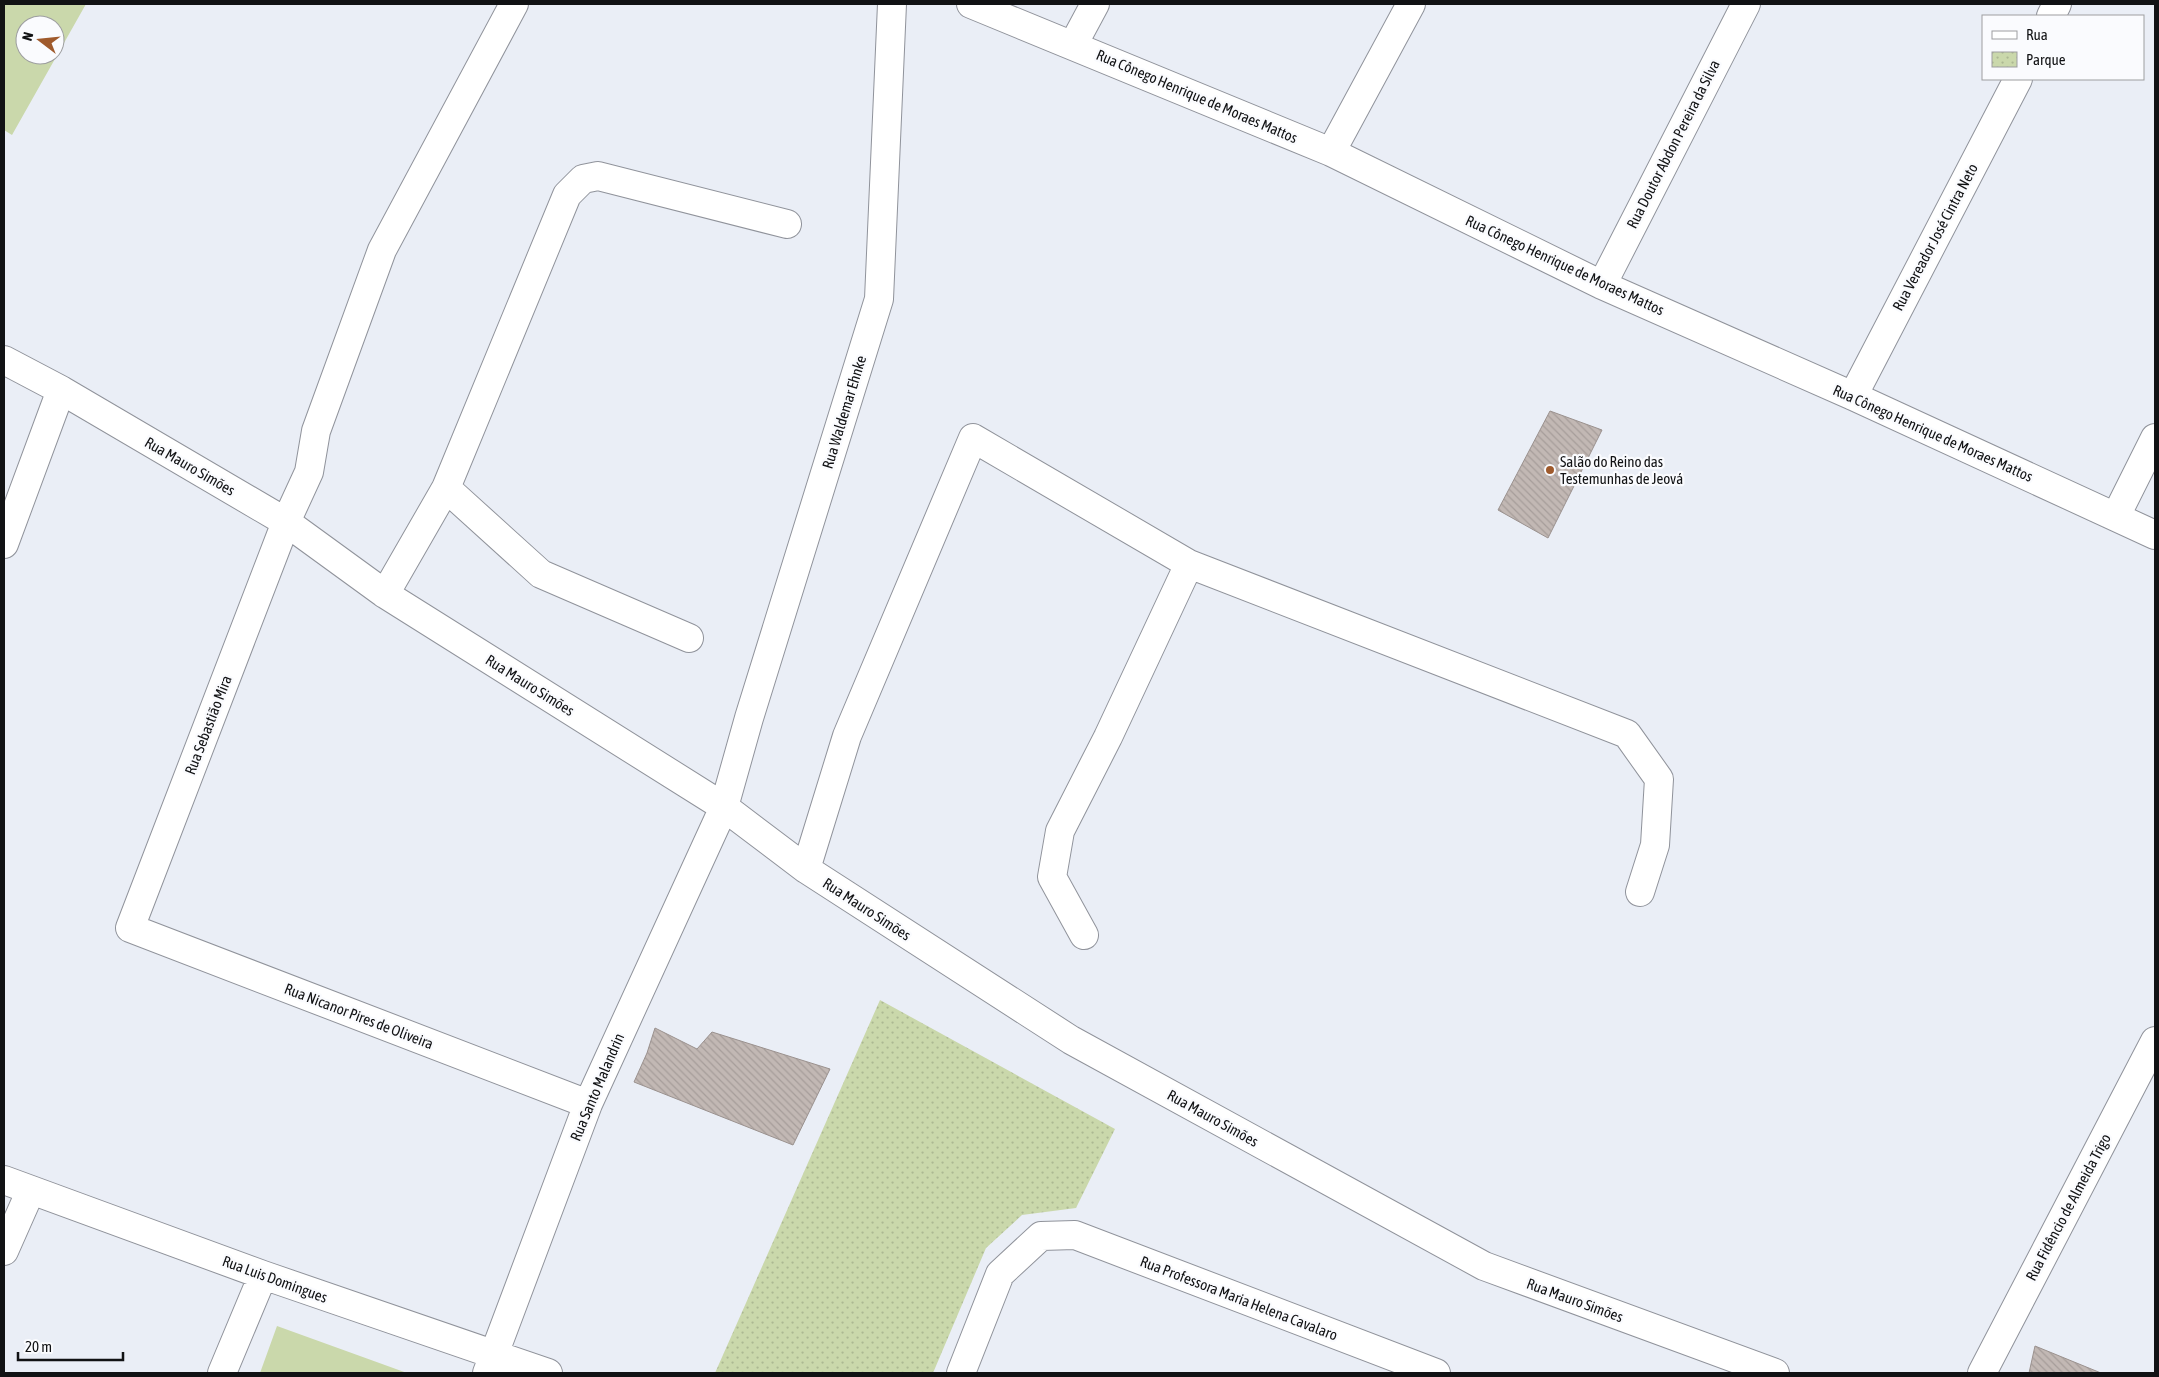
<svg xmlns="http://www.w3.org/2000/svg" width="2159" height="1377" viewBox="0 0 2159 1377" font-family="'Asap Condensed',sans-serif">
<style>
.park{fill:url(#park-dots)}
.pitch{fill:#cad8ab;fill-rule:evenodd}
.building{fill:url(#building-back-hatch);stroke:#9a918e}
.lines{fill:none;stroke-linecap:round;stroke-linejoin:round}
.minor-casing{stroke:#90939b;stroke-width:30}
.minor{stroke:#fff;stroke-width:28}
.poi-dot{fill:#9f5a2c;stroke:#fafbfe;stroke-width:2}
.labels{text-anchor:middle;dominant-baseline:central;stroke-width:4.5;stroke-linejoin:round;paint-order:stroke}
.street-label{font-size:15px;fill:#111214;stroke:#fafbfe}
.poi-label{font-size:15px;fill:#111214;stroke:#fafbfe;text-anchor:start}
</style>
<defs>
<pattern id="park-dots" width="8" height="8" patternUnits="userSpaceOnUse" patternTransform="scale(1.25)"><rect width="8" height="8" fill="#cad8ab"/><path d="M2 2h.1M6 6h.1" fill="none" stroke="#acb892" stroke-width="1.8" stroke-linecap="round"/></pattern>
<pattern id="building-back-hatch" width="6" height="6" patternUnits="userSpaceOnUse" patternTransform="scale(1.25)"><rect width="6" height="6" fill="#c2b8b4"/><path d="M-1 5l2 2M0 0l6 6M5-1l2 2" fill="none" stroke="#a69d9a"/></pattern>
</defs>
<rect width="100%" height="100%" fill="#eaeef6"/>
<!-- park -->
<path class="park" d="M880 1000 1115 1129 1076 1208 1022 1215 986 1248 933 1373H715Z"/>
<!-- pitch -->
<path class="pitch" d="M4 4H86L12 135 4 130ZM25 25H55V55H25Z
M277 1326 407 1373H260Z"/>
<!-- building -->
<path class="building" d="M1550 411 1602 430 1548 538 1498 510Z
M655 1028 697 1049 712 1032 830 1069 793 1145 634 1082 647 1053Z
M2035 1346 2101 1373H2029Z"/>
<g class="lines">
<defs>
<path id="minor" d="M514 4 382 250 316 431 309 472 286 522 130 928 588 1104
M971 4 1331 152 1602 285 1853 396 2155 535
M2051 16 2057 4
M1073 45 1095 4
M1331 152 1411 4
M1602 285 1746 4
M4 360 61 390 286 522 385 594 724 807 806 869 1071 1040 1484 1266 1775 1373
M1853 396 2018 79
M446 488 541 574 689 638
M2116 516 2155 438
M4 544 61 390
M385 594 446 488 567 195 583 179 598 176 787 224
M806 869 847 736 973 438 1189 564 1627 734 1659 779 1655 845 1640 892
M1084 935 1052 877 1060 831 1108 737 1189 564
M4 1180 263 1275 548 1373
M4 1251 31 1190
M222 1373 263 1275
M487 1373 588 1104 724 807 749 718 879 299 892 4
M961 1373 1000 1274 1041 1236 1075 1235 1436 1373
M1982 1373 2155 1041"/>
</defs>
<!-- minor casing -->
<use href="#minor" class="minor-casing"/>
<!-- minor -->
<use href="#minor" class="minor"/>
</g>
<!-- markers -->
<circle class="poi-dot" cx="1550" cy="470" r="5"/>
<g class="labels">
<!-- street labels -->
<g class="street-label">
<text transform="translate(1197 96) rotate(23)">Rua Cônego Henrique de Moraes Mattos</text>
<text transform="translate(1673 144) rotate(-63)">Rua Doutor Abdon Pereira da Silva</text>
<text transform="translate(1935 237) rotate(-62)">Rua Vereador José Cintra Neto</text>
<text transform="translate(1565 265) rotate(25)">Rua Cônego Henrique de Moraes Mattos</text>
<text transform="translate(844 412) rotate(-73)">Rua Waldemar Ehnke</text>
<text transform="translate(1933 433) rotate(24)">Rua Cônego Henrique de Moraes Mattos</text>
<text transform="translate(190 466) rotate(30)">Rua Mauro Simões</text>
<text transform="translate(530 685) rotate(32)">Rua Mauro Simões</text>
<text transform="translate(208 725) rotate(-69)">Rua Sebastião Mira</text>
<text transform="translate(867 909) rotate(33)">Rua Mauro Simões</text>
<text transform="translate(359 1016) rotate(21)">Rua Nicanor Pires de Oliveira</text>
<text transform="translate(597 1087) rotate(-67)">Rua Santo Malandrin</text>
<text transform="translate(1213 1118) rotate(29)">Rua Mauro Simões</text>
<text transform="translate(2068 1207) rotate(-62)">Rua Fidêncio de Almeida Trigo</text>
<text transform="translate(275 1279) rotate(20)">Rua Luis Domingues</text>
<text transform="translate(1239 1298) rotate(21)">Rua Professora Maria Helena Cavalaro</text>
<text transform="translate(1575 1300) rotate(20)">Rua Mauro Simões</text>
</g>
<!-- poi labels -->
<g class="poi-label">
<text x="1560" y="461">Salão do Reino das<tspan x="1560" dy="17">Testemunhas de Jeová</tspan></text>
</g>
</g>
<!-- border -->
<rect width="2159" height="1377" fill="none" stroke="#111214" stroke-width="10"/>
<!-- legend -->
<rect x="1982" y="15" width="162" height="65" fill="#fafbfe" stroke="#9d9ea0"/>
<rect x="1992" y="31" width="25" height="8" fill="#ffffff" stroke="#9d9ea0"/>
<text x="2026" y="40" font-size="15" fill="#111214">Rua</text>
<rect x="1992" y="52" width="25" height="15" fill="url(#park-dots)" stroke="#9d9ea0"/>
<text x="2026" y="65" font-size="15" fill="#111214">Parque</text>
<!-- north arrow -->
<g transform="translate(40 40) rotate(286)"><circle r="24" fill="#fafbfe" stroke="#9d9ea0"/>
<path d="M0-4L9 19L0 12L-9 19Z" fill="#9f5a2c"/>
<text y="-8" font-size="14" font-weight="bold" text-anchor="middle" fill="#111214">N</text>
</g>
<!-- scale -->
<path d="M18 1352v8h105v-8" fill="none" stroke="#111214" stroke-width="2.5"/>
<text x="25" y="1352" font-size="15" fill="#111214" stroke="#fafbfe" stroke-width="4" paint-order="stroke">20 m</text>
</svg>
